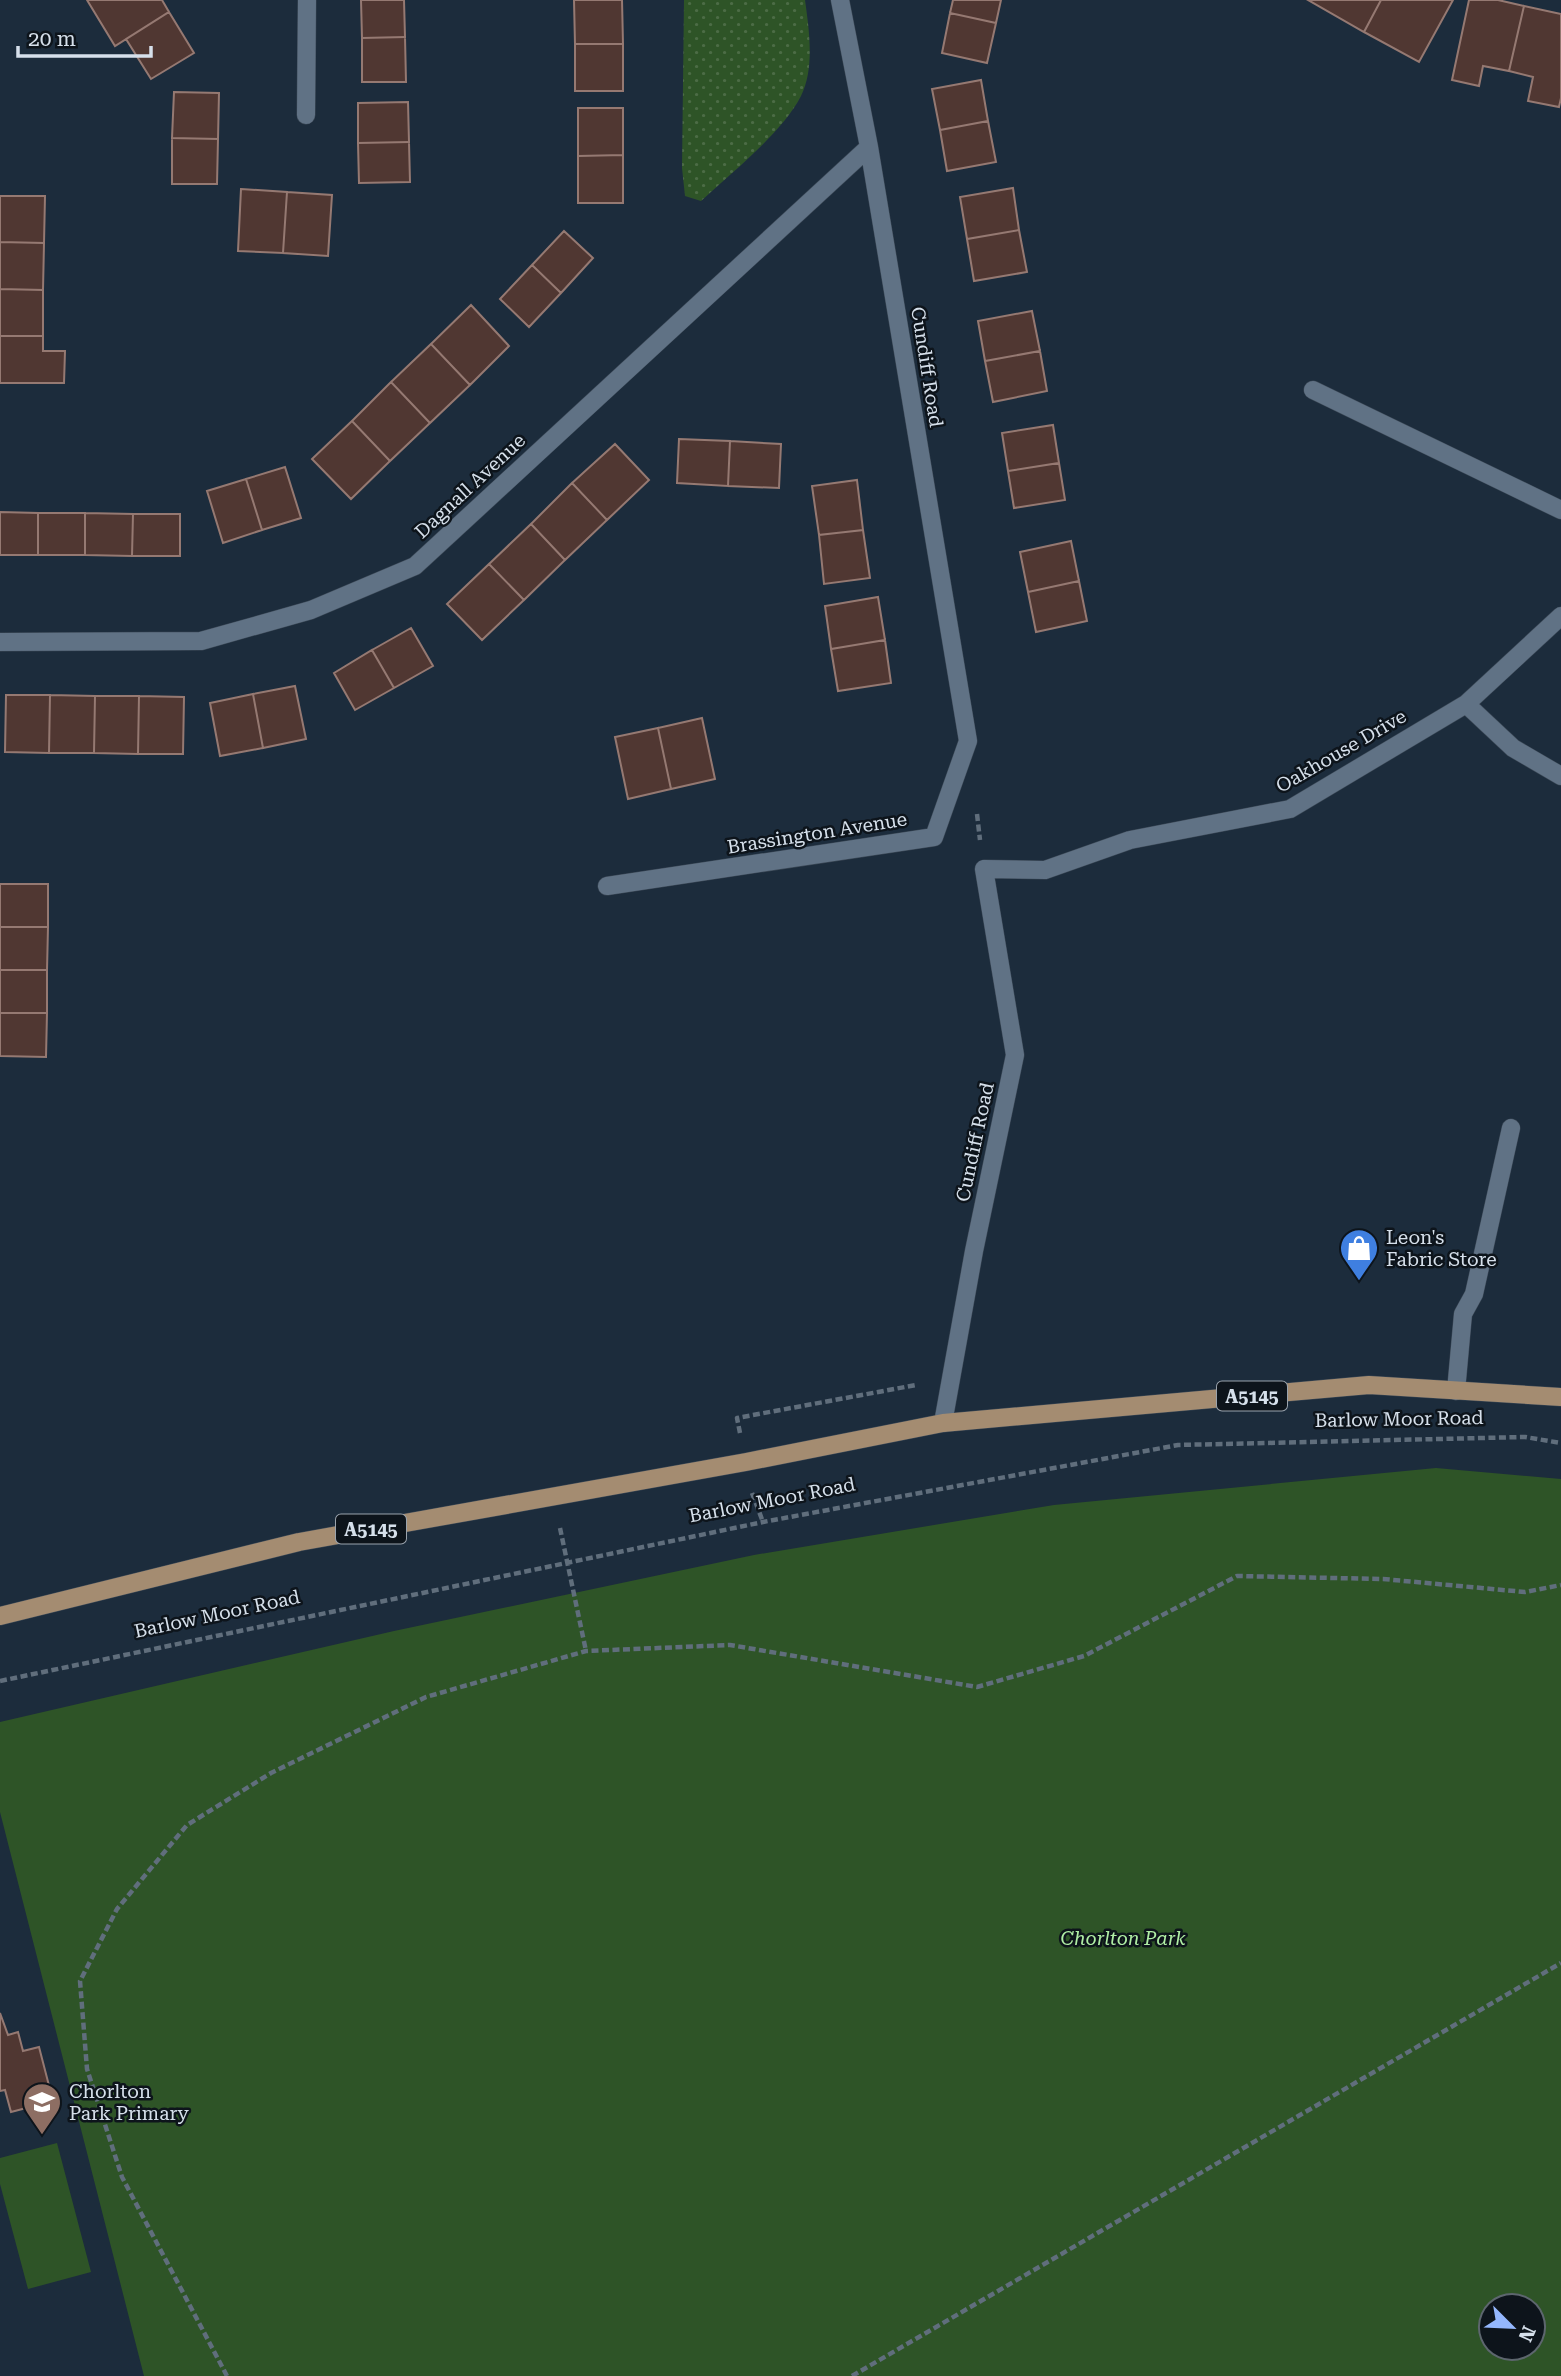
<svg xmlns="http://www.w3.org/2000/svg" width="1561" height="2376" viewBox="0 0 1561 2376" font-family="'Roboto Serif',serif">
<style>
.grass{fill:url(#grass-dots)}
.green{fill:#2e5427;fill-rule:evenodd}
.building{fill:#503732;stroke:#957972;stroke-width:2}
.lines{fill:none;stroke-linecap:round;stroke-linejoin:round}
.minor-casing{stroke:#3c4957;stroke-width:19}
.major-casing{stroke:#3c4957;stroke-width:19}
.path{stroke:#606e7c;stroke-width:4.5;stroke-dasharray:7 3.5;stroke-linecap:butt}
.minor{stroke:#607285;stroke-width:18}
.major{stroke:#a48c71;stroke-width:18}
.labels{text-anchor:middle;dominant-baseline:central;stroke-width:5;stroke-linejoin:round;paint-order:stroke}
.shield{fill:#0d141b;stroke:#9aa3ad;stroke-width:2}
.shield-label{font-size:18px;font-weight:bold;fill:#d6e0eb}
.street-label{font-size:19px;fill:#d6e0eb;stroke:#0d141b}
.poi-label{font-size:19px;fill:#d6e0eb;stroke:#0d141b;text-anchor:start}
.park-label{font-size:19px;font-style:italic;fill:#b0efa5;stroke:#0d141b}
</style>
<defs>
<pattern id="grass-dots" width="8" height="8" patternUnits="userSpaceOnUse" patternTransform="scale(1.75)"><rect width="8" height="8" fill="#2e5427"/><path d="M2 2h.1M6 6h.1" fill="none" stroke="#4c6c46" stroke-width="1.8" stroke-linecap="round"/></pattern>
</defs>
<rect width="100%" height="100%" fill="#1c2c3c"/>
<!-- grass -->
<path class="grass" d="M684 0H805C809 29 815 68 801 96 782 133 732 172 701 201L685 196 682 168Z"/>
<!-- green -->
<path class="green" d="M1436 1468 1561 1479V2376H144L0 1812V1722L394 1631 754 1555 1054 1505ZM1491 2306H1533V2348H1491Z
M57 2143 91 2272 28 2289 0 2184V2158Z"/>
<!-- building -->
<path class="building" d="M87 0H162L169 12 115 46Z
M361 0H404L405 37 362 38Z
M574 0H622L623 44H575Z
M953 0H1001L996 23 950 13Z
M1308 0H1381L1364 32Z
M1381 0H1453L1419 62 1364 32Z
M1469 0H1498L1524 6 1509 71 1483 66 1479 86 1452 80Z
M1524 6 1561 14V98L1559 107 1528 101 1533 77 1509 71Z
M169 12 194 53 151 79 126 39Z
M950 13 996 23 987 63 942 53Z
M405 37 406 82H362V38Z
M575 44H623V91H575Z
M981 80 988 121 940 130 932 89Z
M174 92 219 93 218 139 172 138Z
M408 102 409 142 358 143V103Z
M578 108H623V155L578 156Z
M988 121 996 162 947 171 940 130Z
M172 138 218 139 217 184H172Z
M409 142 410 182 359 183 358 143Z
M623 155V203H578V156Z
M1013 188 1019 230 967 239 960 197Z
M241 189 287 192 283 253 238 251Z
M287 192 332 195 328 256 283 253Z
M0 196H45L44 243 0 242Z
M1019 230 1027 272 974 281 967 239Z
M564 231 593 258 561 293 532 265Z
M0 242 44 243 43 290 0 289Z
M532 265 561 293 529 327 500 299Z
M0 289 43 290V336H0Z
M471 305 509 346 470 385 431 344Z
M1032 311 1040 351 985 361 978 321Z
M0 336H43V351H65L64 383H0Z
M431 344 470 385 430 423 391 382Z
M1040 351 1047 391 993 402 985 361Z
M391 382 430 423 390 461 352 421Z
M352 421 390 461 351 499 312 459Z
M1053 425 1059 463 1008 471 1002 433Z
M679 439 730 441 728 486 677 483Z
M730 441 781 444 779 488 728 486Z
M615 444 649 480 607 520 572 483Z
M1059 463 1065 500 1014 508 1008 471Z
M285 467 301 518 262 530 246 479Z
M246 479 262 530 223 543 207 491Z
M857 480 863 530 819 535 812 486Z
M572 483 607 520 565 560 531 524Z
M0 512 38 513V555H0Z
M38 513H85V555H38Z
M85 513 133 514 132 556 85 555Z
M133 514H180V556H132Z
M531 524 565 560 524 600 489 564Z
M863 530 870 578 824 584 819 535Z
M1071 541 1079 581 1028 592 1020 552Z
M489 564 524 600 482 640 447 604Z
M1079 581 1087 621 1036 632 1028 592Z
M878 597 885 640 831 649 825 606Z
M411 628 433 666 394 688 372 650Z
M885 640 891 683 838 691 831 649Z
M372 650 394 688 355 710 334 673Z
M295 686 306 739 263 748 253 694Z
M253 694 263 748 220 756 210 703Z
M6 695H50L49 753 5 752Z
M50 695 95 696 94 753H49Z
M95 696H139L138 754 94 753Z
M139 696 184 697 183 754H138Z
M702 718 715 779 671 789 658 728Z
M658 728 671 789 628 799 615 737Z
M0 884H48V927H0Z
M0 927H48L47 970H0Z
M0 970H47V1013H0Z
M0 1013H47L46 1057 0 1056Z
M0 2013 8 2035 18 2032 23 2051 39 2047 53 2101 11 2112 5 2090 0 2091Z"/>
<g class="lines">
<defs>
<path id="minor" d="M306 115 307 0
M1313 390 1561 510
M0 642 201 641 311 610 415 566 869 147
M1466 704 1513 748 1561 776
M607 886 934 837 968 741 869 147 840 0
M1456 1391 1463 1314 1474 1294 1511 1128
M943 1423 974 1251 1015 1055 984 869 1045 870 1130 840 1290 809 1466 704 1561 616"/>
<path id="major" d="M0 1616 299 1542 746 1462 943 1423 1369 1385 1561 1397"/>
</defs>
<!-- minor casing -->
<use href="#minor" class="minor-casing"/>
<!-- major casing -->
<use href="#major" class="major-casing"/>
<!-- path -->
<path class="path" d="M977 814 980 840
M740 1433 737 1418 916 1385
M752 1493 763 1522
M560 1528 586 1651
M0 1681 763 1522 1178 1445 1525 1437 1561 1443
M227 2376 122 2177 87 2069 80 1981 117 1909 187 1825 271 1773 426 1697 586 1651 730 1645 977 1687 1084 1656 1237 1576 1383 1579 1525 1592 1561 1585
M852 2376 1561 1963"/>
<!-- minor -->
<use href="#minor" class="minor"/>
<!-- major -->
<use href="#major" class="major"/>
</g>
<!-- icons -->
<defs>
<symbol id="shop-pin" viewBox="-11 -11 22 30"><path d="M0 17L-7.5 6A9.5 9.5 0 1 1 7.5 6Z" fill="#3f7fe0" stroke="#0d141b"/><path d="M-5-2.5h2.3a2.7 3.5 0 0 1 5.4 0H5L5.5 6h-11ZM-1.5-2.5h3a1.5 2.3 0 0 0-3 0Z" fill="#fff"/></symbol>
<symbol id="school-pin" viewBox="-11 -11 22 30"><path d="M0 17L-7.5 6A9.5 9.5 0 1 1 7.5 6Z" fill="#8d6e63" stroke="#0d141b"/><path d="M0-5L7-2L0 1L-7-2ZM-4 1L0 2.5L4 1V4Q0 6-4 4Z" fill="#fff"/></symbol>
</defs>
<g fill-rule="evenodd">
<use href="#shop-pin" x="1337" y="1226" width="44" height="60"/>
<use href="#school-pin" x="20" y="2080" width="44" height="60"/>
</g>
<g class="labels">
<!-- shield labels -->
<g class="shield">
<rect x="1217" y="1381.5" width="70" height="29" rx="5"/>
<rect x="336" y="1514.5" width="70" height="29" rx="5"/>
</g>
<g class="shield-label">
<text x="1252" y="1396">A5145</text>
<text x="371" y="1529">A5145</text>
</g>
<!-- street labels -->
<g class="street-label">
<text transform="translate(927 367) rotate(81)">Cundiff Road</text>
<text transform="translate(470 486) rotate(-43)">Dagnall Avenue</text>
<text transform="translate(1341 751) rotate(-30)">Oakhouse Drive</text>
<text transform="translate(817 833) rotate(-9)">Brassington Avenue</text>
<text transform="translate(975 1142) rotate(-78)">Cundiff Road</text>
<text transform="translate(1399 1419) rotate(-1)">Barlow Moor Road</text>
<text transform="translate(772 1500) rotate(-11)">Barlow Moor Road</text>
<text transform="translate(217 1614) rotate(-12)">Barlow Moor Road</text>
</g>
<!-- poi labels -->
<g class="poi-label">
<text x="1386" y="1237">Leon's<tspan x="1386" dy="22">Fabric Store</tspan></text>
<text x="69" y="2091">Chorlton<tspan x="69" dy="22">Park Primary</tspan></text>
</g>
<!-- park labels -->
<g class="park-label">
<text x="1123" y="1938">Chorlton Park</text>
</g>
</g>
<!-- north arrow -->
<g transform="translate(1512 2327) rotate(114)"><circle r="33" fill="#0d141b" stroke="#5d666e" stroke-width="2"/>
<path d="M0-5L12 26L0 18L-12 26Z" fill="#94b7fd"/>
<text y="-10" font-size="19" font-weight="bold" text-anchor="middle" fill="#d6e0eb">N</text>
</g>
<!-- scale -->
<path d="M18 46v10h133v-10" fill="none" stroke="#d6e0eb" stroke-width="3.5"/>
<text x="28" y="46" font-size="21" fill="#d6e0eb" stroke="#0d141b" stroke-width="5" paint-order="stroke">20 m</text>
</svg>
